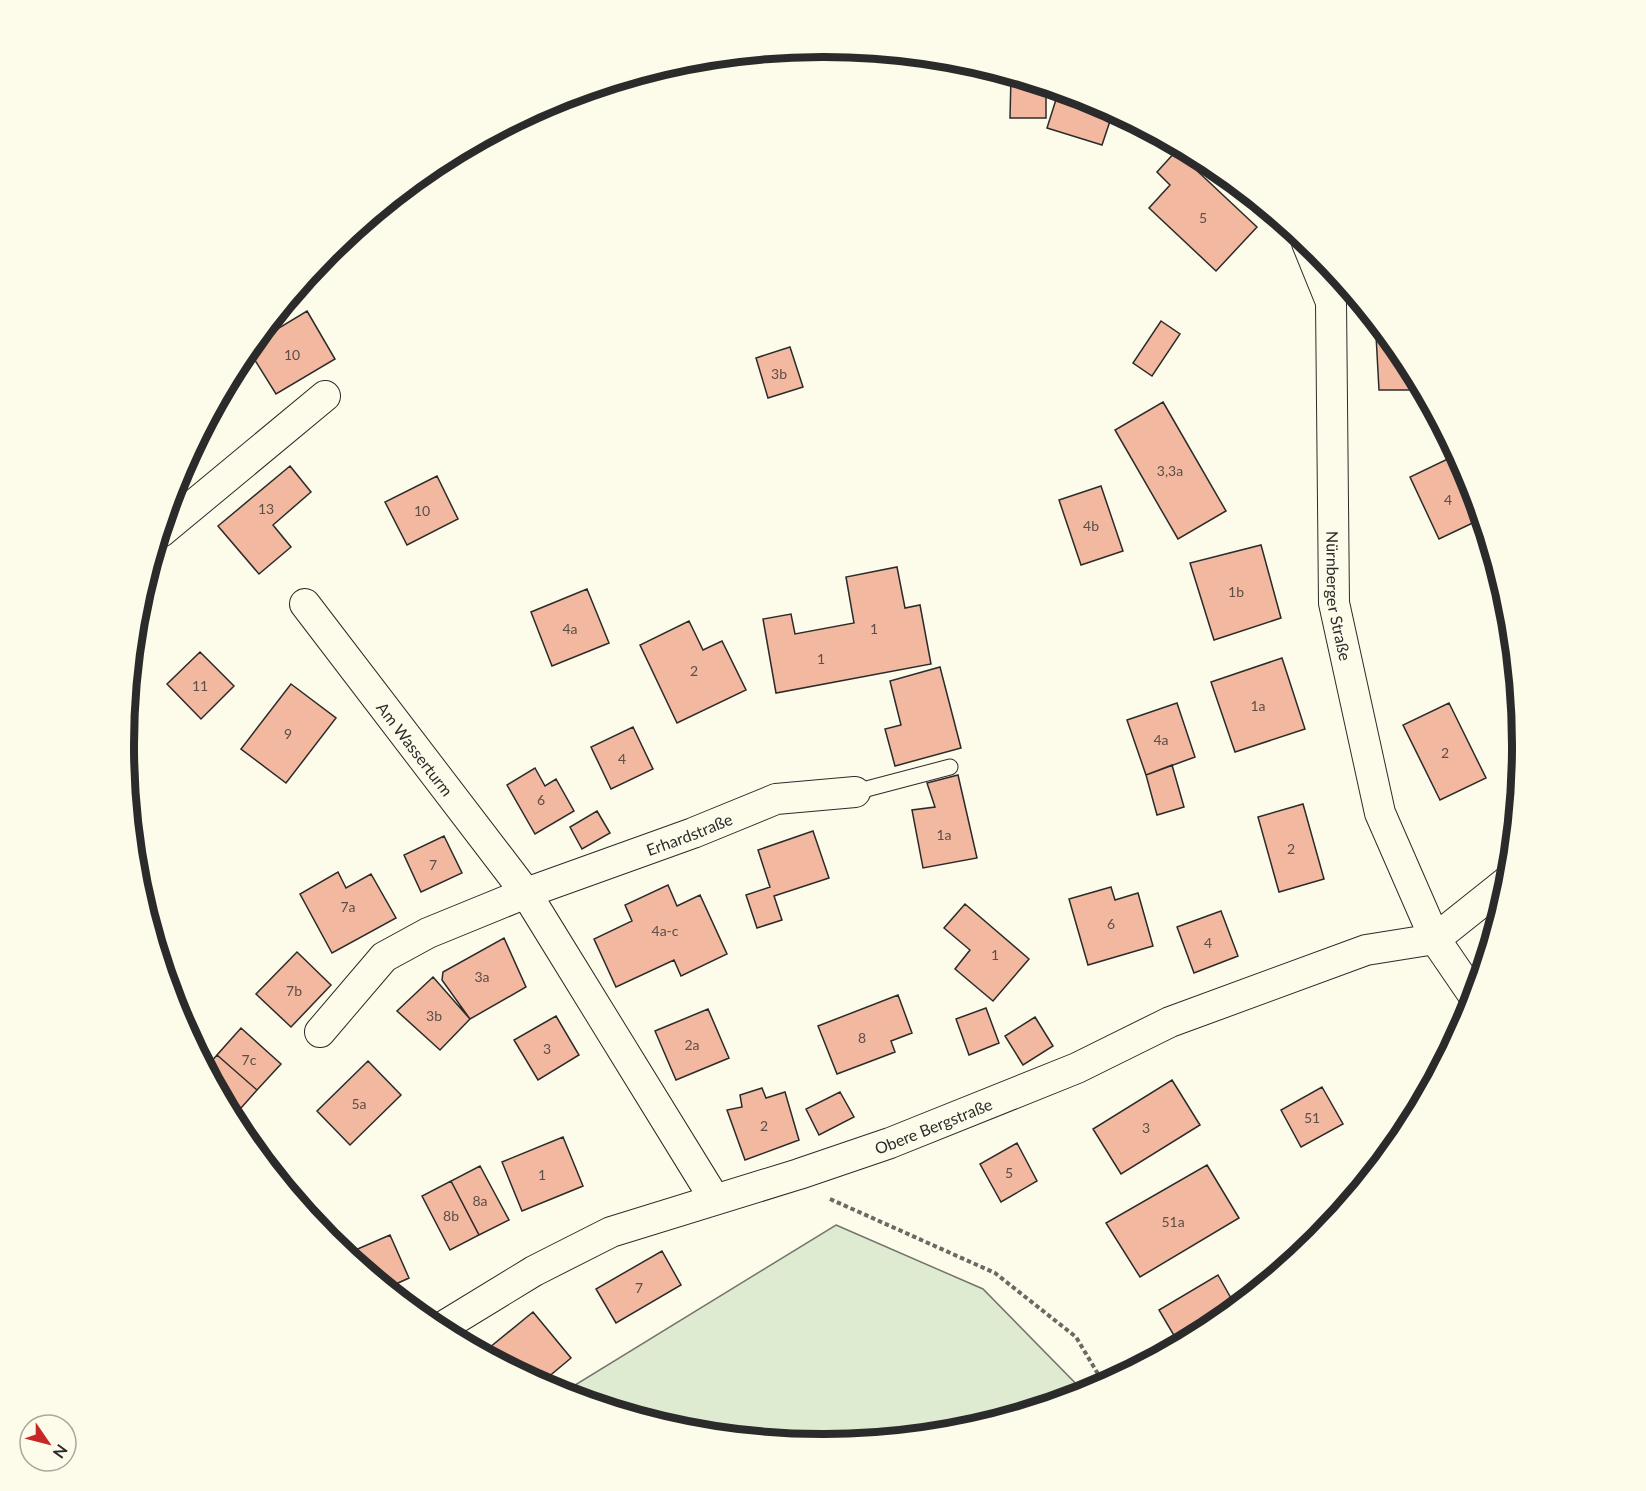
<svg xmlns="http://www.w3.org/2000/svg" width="1646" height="1491" viewBox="0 0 1646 1491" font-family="Lato,sans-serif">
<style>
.green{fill:#deebd1;stroke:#74746e;stroke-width:1.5}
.building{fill:#f2b8a0;stroke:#2b2b2b;stroke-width:1.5}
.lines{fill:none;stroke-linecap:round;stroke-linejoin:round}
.service-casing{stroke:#2b2b2b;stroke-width:17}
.minor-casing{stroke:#2b2b2b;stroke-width:32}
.path{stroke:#6a6964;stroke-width:4;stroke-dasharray:4.5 3;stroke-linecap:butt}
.service{stroke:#fdfbea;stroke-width:15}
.minor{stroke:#fdfbea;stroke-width:30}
.labels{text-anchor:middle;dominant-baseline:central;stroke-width:4.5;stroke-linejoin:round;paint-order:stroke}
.number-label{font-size:14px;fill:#5d4e48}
.street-label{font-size:16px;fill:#2b2b2b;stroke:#fdfbea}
.rim{fill:none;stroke:#2b2b2b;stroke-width:8}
</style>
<rect width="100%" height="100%" fill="#fdfbea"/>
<!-- green -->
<path class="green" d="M836 1225 983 1289 1085 1393 959 1431 823 1444 686 1431 562 1393Z"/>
<!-- building -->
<path class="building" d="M1011 76 1046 86V118H1010Z
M1059 90 1091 100 1113 112 1102 145 1047 128Z
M1176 151 1257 227 1216 271 1149 208 1170 185 1157 172Z
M307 311 335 359 276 394 248 349 251 345Z
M1161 321 1180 334 1152 376 1133 363Z
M1376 335H1386L1404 357 1422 390H1379Z
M790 347 803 387 768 398 756 358Z
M1163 402 1226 511 1178 539 1115 430Z
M1456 455 1469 478 1481 519 1439 539 1410 477Z
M290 466 311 492 273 525 291 547 259 574 218 526Z
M437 476 458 519 407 545 385 502Z
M1101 486 1123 551 1081 565 1059 500Z
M1261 545 1281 618 1214 640 1190 563Z
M897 567 905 608 920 605 931 664 776 693 763 619 791 614 795 634 854 623 846 577Z
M587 589 609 643 552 666 531 612Z
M689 621 703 650 722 641 746 690 677 723 640 645Z
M200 652 234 686 201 719 167 684Z
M1282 658 1305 729 1235 752 1211 682Z
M940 667 961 748 895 766 885 729 901 725 890 681Z
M291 684 336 718 286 783 241 749Z
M1177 703 1195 757 1146 775 1127 720Z
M1449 703 1486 778 1440 800 1403 725Z
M633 727 653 769 611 789 591 747Z
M1172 765 1184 807 1157 815 1146 775Z
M535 768 545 786 556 779 574 811 535 834 507 785Z
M958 775 977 858 923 868 912 810 935 807 927 783Z
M1303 804 1324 879 1279 892 1258 817Z
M597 811 610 833 582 849 570 827Z
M813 831 829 878 774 896 782 920 757 928 746 895 770 887 758 850Z
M444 836 462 873 421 892 404 855Z
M338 872 346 888 371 874 396 918 332 953 300 894Z
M668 885 677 906 700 895 727 954 681 976 674 960 616 987 594 939 632 921 625 905Z
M1111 887 1115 900 1138 893 1153 946 1088 965 1069 899Z
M965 904 1029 959 993 1001 955 969 970 950 944 928Z
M1221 911 1238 956 1194 973 1177 927Z
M504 938 526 987 470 1019 442 980 443 972Z
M297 952 331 985 291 1027 256 994Z
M433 977 470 1019 440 1050 397 1011Z
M898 995 912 1033 891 1041 895 1052 837 1074 818 1026Z
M986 1008 999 1043 969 1055 956 1019Z
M708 1009 729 1058 676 1080 655 1031Z
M556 1016 579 1055 538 1080 514 1040Z
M1035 1017 1053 1046 1023 1065 1005 1036Z
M241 1028 281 1064 257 1090 217 1055Z
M217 1055 257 1090 233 1117 206 1067Z
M368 1061 401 1095 350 1145 317 1111Z
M1172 1080 1200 1125 1121 1174 1093 1129Z
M1322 1087 1343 1124 1301 1147 1281 1110Z
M762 1088 766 1098 785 1092 799 1140 745 1160 727 1110 742 1107 740 1095Z
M840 1092 854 1117 819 1135 806 1109Z
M563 1137 583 1186 522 1211 502 1162Z
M1017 1143 1037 1181 1001 1202 980 1164Z
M1207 1165 1239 1218 1140 1277 1106 1223Z
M480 1166 509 1220 479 1235 451 1181Z
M451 1181 479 1235 450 1250 422 1196Z
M390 1235 409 1278 387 1288 346 1254Z
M662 1251 681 1285 616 1323 596 1289Z
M1218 1275 1236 1307 1211 1327 1179 1344 1159 1310Z
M533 1312 571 1358 541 1383 473 1347 477 1344 484 1352Z"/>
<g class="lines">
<defs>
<path id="service" d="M855 792 950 767"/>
<g id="minor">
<path id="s1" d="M1307 243 1331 302 1334 603 1380 813 1435 939 1474 996"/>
<path d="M161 532 325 396"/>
<path id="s2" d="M305 604 526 893 709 1190 713 1200"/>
<path id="s3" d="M320 1032 384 957 428 933 526 893 693 833 776 799 855 792"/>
<path id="s4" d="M439 1329 534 1271 611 1232 799 1174 890 1143 1077 1068 1170 1022 1366 950 1435 939 1509 880"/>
</g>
</defs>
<!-- service casing -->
<use href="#service" class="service-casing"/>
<!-- minor casing -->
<use href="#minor" class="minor-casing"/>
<!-- path -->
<path class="path" d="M830 1199 995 1273 1076 1337 1104 1384"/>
<!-- service -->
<use href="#service" class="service"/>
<!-- minor -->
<use href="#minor" class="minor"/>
</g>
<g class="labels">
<!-- number labels -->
<g class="number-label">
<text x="1203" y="217">5</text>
<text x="292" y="354">10</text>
<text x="779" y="373">3b</text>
<text x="1170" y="470">3,3a</text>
<text x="1448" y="499">4</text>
<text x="266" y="508">13</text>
<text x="422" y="510">10</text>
<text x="1091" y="525">4b</text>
<text x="1236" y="591">1b</text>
<text x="570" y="628">4a</text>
<text x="874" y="628">1</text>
<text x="821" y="658">1</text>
<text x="694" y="670">2</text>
<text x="200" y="685">11</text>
<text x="1258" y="705">1a</text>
<text x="288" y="733">9</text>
<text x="1161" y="739">4a</text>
<text x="1445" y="752">2</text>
<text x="622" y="758">4</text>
<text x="541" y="799">6</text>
<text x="944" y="834">1a</text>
<text x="1291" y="848">2</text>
<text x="433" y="864">7</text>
<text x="348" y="906">7a</text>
<text x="1111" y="923">6</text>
<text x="665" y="930">4a-c</text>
<text x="1208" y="942">4</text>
<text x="995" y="954">1</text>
<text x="482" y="976">3a</text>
<text x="294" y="990">7b</text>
<text x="434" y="1015">3b</text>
<text x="862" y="1037">8</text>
<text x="692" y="1044">2a</text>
<text x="547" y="1048">3</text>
<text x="249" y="1059">7c</text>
<text x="359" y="1103">5a</text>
<text x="1312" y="1117">51</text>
<text x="764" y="1125">2</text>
<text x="1146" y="1127">3</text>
<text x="1009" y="1172">5</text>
<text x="542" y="1174">1</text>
<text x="480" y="1200">8a</text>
<text x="451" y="1215">8b</text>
<text x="1173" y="1221">51a</text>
<text x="639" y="1287">7</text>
</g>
<!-- street labels -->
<g class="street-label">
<text stroke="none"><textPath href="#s1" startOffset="358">Nürnberger Straße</textPath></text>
<text stroke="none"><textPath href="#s2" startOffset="182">Am Wasserturm</textPath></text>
<text stroke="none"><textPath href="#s3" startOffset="428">Erhardstraße</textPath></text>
<text stroke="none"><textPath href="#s4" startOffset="537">Obere Bergstraße</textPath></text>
</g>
</g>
<!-- crop -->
<path d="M0 0H1646V1491H0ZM822 57H824A688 688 0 0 1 1512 745V746A688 688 0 0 1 824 1434H822A688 688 0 0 1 134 746V745A688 688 0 0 1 822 57Z" fill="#fdfbea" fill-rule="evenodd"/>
<path class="rim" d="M822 57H824A688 688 0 0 1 1512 745V746A688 688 0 0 1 824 1434H822A688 688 0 0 1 134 746V745A688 688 0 0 1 822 57Z"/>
<!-- north arrow -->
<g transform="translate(48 1443) rotate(125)"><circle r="28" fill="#fdfbea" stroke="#a9a89e" stroke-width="1.5"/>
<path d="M0-4.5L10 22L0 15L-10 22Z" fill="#c62828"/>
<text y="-9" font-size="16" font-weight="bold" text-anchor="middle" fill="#2b2b2b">N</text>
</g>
</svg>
